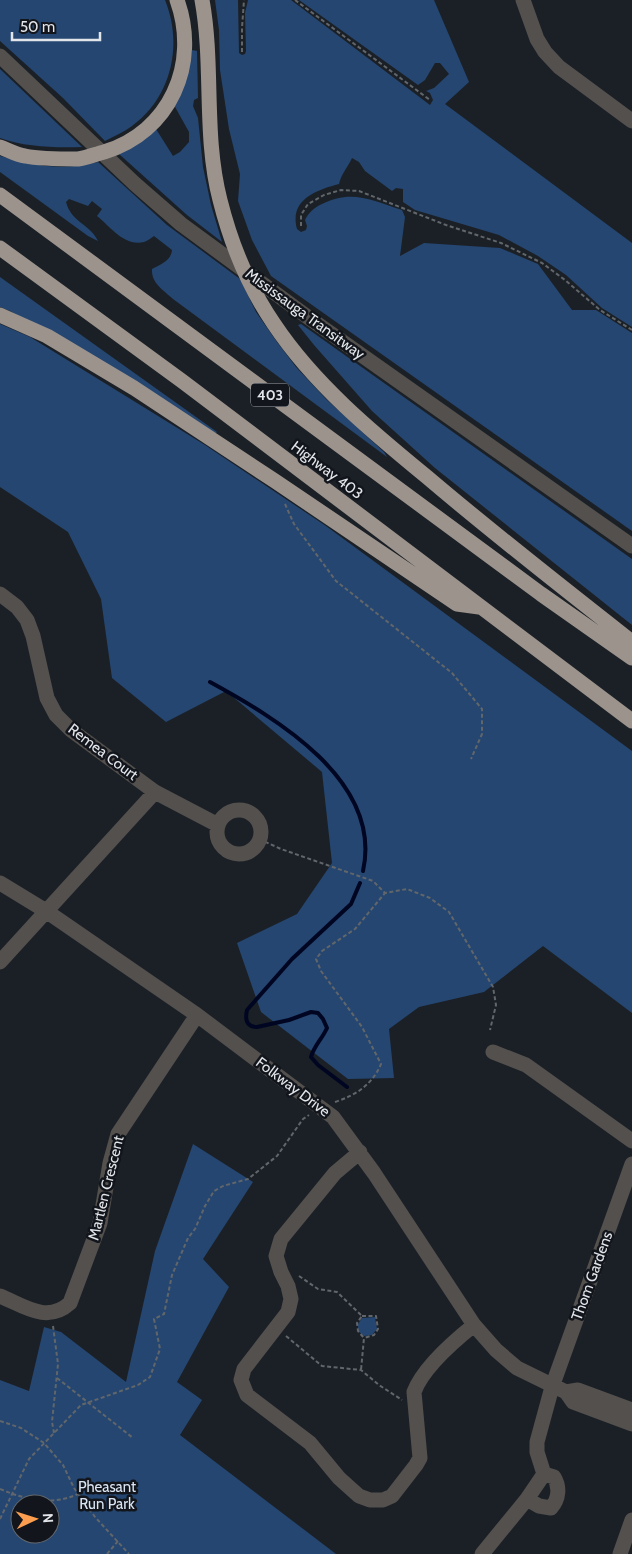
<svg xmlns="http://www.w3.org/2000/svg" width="632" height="1554" viewBox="0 0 632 1554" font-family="Cabin,sans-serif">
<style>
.green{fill:#254670;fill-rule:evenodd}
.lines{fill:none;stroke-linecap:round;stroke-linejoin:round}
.stream{stroke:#000622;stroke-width:4}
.path{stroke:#61666b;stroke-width:2;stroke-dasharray:4 2.5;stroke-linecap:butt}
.minor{stroke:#53504d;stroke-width:15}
.highway{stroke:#9c938d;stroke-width:15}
.labels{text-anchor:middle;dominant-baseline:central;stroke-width:5;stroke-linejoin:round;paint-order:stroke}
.shield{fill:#12161c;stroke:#a4a7ac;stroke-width:1}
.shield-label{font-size:14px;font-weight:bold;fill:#e2e5e9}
.street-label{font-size:15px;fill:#e2e5e9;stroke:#12161c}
.park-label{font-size:15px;fill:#dae5f3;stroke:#12161c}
</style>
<rect width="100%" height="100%" fill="#1b2026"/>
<!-- green -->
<path class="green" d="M0 0H165C183 44 172 97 132 126 124 132 114 136 105 141L63 98 0 41Z
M215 0H238L239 53 242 55 245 54 246 51 245 13 248 0H291L430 105 433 100 430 93 426 91 434 88 449 74 440 63H435L425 80 418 85 299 0H434L469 82 445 104 632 243V327L602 308 566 275 538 256 499 235 415 210 403 202V189L396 188 392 191 365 171 359 162 352 158C348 167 341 174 339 184 316 190 289 200 297 229L301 232 306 230 307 226 305 220C308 213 315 207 322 204 351 189 372 200 402 210L405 217 400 256 424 243 500 248 538 264 572 310H596L632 333V531L271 276 252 240 238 201 240 174 229 129 220 70 219 30Z
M192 50 197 51 198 98 194 100 193 106 198 118 203 167 211 205 222 242 187 215 119 154 145 139 156 129 173 156 180 152 189 142V132L174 105 187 75Z
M0 69 82 147C55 148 25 147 0 138Z
M0 156C35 166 62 171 98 162L167 225 240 279 256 312 277 342 296 367 326 399 384 452 387 457 173 299C163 290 151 283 152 269 161 264 171 261 172 250L154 236C151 238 147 241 144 242 124 247 110 226 97 216L102 209 92 201 88 206 69 199 66 202C71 222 90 224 98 241L88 236 0 172Z
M0 277 217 432 215 434 10 311 0 307Z
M0 324 30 337 205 445 326 526 632 751V1013L543 946 484 992 419 1007 389 1029 394 1078 348 1079 261 1012 237 943 297 914 332 863 322 772 226 691 166 722 112 678 101 599 68 532 0 487Z
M301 324 632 559V625L435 468 372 411 314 345 298 325Z
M193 1144 253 1182 203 1259 229 1287 177 1382 202 1400 180 1435 336 1554H0V1380L29 1391 44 1327 61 1332 126 1382 155 1251ZM20 1504H50V1534H20Z
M375 1317 377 1329 372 1335 364 1336 358 1331V1324L362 1318Z"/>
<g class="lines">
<!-- stream -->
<path class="stream" d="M210 682C276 718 383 781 363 871
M347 1087 318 1065 311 1057C314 1046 322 1039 327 1028L323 1019 318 1013 311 1012 289 1020 257 1027C246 1027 245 1019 247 1010L292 959 351 904 360 883"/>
<!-- path -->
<path class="path" d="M295 0 430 100
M242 52V28L244 0
M301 226V215L308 204 324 195 341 190 359 191 446 225 501 243 542 263 565 280 600 310 632 330
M285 504 294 524 336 581 452 673 482 709V734L471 759
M259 839 281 849 373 881 385 893 407 889 430 898 449 912 493 987 496 1005 490 1030
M335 1102C356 1095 372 1085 381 1064L362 1027 321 971 316 959 322 951 355 929 385 893
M299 1276 318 1289 337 1292 362 1316 357 1323 358 1331 364 1338 361 1370
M362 1316H376L378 1329 374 1335 364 1338
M53 1326 58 1364 52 1422 54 1433
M286 1336 322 1366 361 1370 379 1385 402 1400
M57 1378 133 1438
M0 1421 21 1428 44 1443 63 1465 74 1488 95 1517 129 1554
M0 1489C27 1500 51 1506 78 1494
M0 1519 29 1459 81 1405 138 1385 150 1377 160 1349 154 1319 164 1314 172 1275 188 1238 195 1229 205 1206 214 1191 223 1186 248 1179 277 1156 303 1119 309 1115
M107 1554 118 1541"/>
<!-- minor -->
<path class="minor" d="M523 0 537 39 545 52 559 67 632 121
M0 56 135 184 181 224 309 318 632 546
M0 594 17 607 27 620 33 636 47 698 56 715 71 730 155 792 218 825
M217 832a22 22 0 1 1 44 0a22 22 0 1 1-44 0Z
M0 883 46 911 197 1015 333 1117 374 1173 474 1325 496 1350 517 1368 566 1392 578 1390 632 1410
M0 962 155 792
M493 1052 526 1065 632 1141
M360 1152 335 1173 281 1239 276 1256 281 1272 288 1286 291 1299 288 1312 244 1369 241 1380 247 1395 310 1443 339 1478 359 1496 370 1500H383L392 1496 416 1465 420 1458 414 1392C423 1368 454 1341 474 1325
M0 1296C24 1306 47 1324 70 1303L100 1223 110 1163 118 1134 197 1015
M566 1392 573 1402 632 1424
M544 1474 537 1452V1442L552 1387 632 1164
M527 1499 539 1506 551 1508C559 1499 560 1487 554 1477L544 1474
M482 1554 527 1499 544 1474
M620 1554 632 1520"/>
<!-- highway -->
<path class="highway" d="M202 0C214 66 203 134 220 200 231 244 248 286 274 324 314 384 372 432 427 477 494 534 563 588 632 642
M0 147C8 150 17 155 25 156 40 159 63 159 78 159 86 158 96 154 104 152 170 132 200 64 177 0
M0 195 541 594 632 658
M0 248 182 381 632 721
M0 315 47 336 134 388 275 481 457 604 479 607"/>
</g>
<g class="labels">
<!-- shield labels -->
<rect class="shield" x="251" y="383.5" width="38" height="23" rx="4"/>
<g class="shield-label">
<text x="270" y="395">403</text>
</g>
<!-- street labels -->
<g class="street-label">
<text transform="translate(305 314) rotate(36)">Mississauga Transitway</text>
<text transform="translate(327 470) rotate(37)">Highway 403</text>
<text transform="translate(103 752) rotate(37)">Remea Court</text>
<text transform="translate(293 1087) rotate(37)">Folkway Drive</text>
<text transform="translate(106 1188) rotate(-76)">Martlen Crescent</text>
<text transform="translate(592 1276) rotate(-70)">Thom Gardens</text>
</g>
<!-- park labels -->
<g class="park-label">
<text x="107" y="1487">Pheasant<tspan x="107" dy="17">Run Park</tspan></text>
</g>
</g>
<!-- north arrow -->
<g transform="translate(35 1519) rotate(86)"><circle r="24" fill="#12161c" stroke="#65696e"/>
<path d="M0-4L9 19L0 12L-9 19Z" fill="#fb9e50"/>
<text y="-8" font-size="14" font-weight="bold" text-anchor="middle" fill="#e2e5e9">N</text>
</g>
<!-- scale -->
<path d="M12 32v8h88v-8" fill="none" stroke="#e2e5e9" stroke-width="2.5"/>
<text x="20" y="32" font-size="15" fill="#e2e5e9" stroke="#12161c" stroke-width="4" paint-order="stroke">50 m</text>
</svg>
